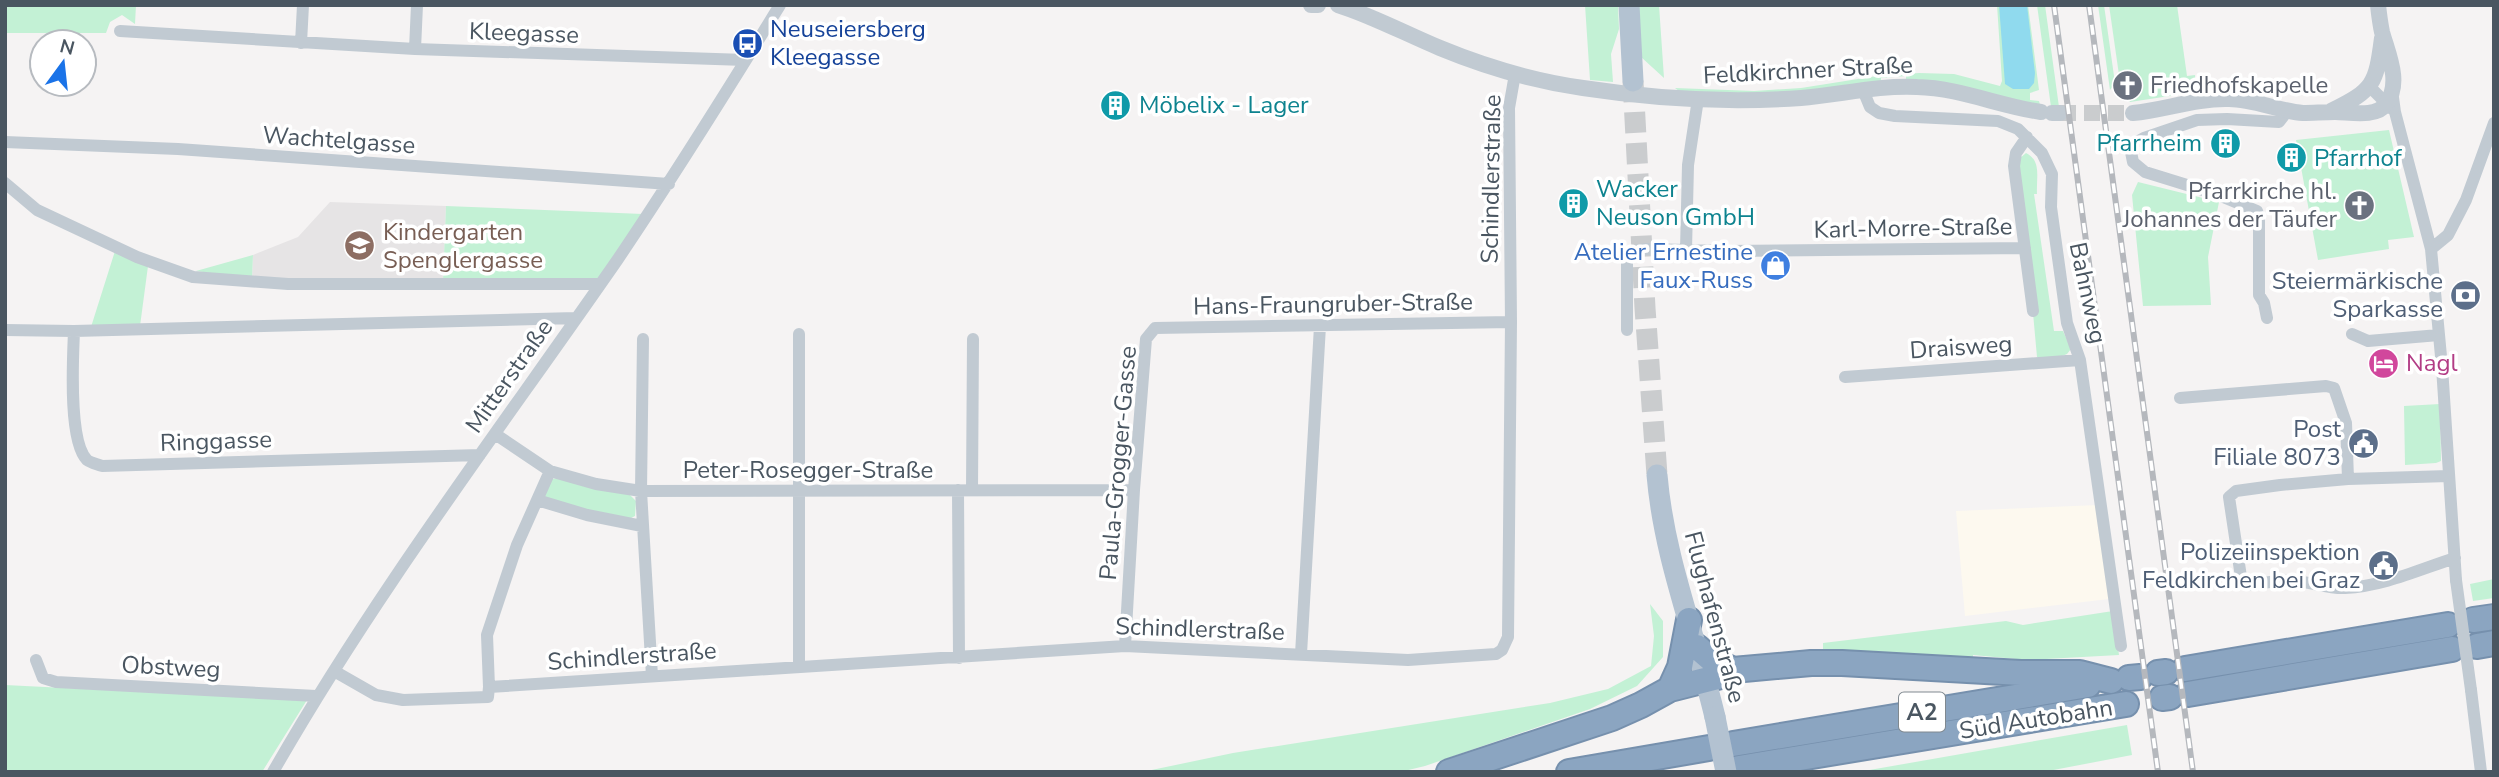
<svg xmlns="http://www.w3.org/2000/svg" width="2499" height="777" viewBox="0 0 2499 777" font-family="'Nunito Sans',sans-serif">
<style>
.commercial{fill:#fdf9ef}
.education{fill:#e6e4e5}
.green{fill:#c3f1d5}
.water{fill:#90daee}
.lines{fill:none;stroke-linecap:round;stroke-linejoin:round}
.tertiary-tunnel{stroke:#caccce;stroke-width:16;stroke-dasharray:16 8;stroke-linecap:butt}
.primary-tunnel{stroke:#caccce;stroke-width:21;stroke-dasharray:21 10;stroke-linecap:butt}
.motorway-casing{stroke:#7690ad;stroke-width:28}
.minor{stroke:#c1cad2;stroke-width:12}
.tertiary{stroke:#c1cad2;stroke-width:16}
.primary{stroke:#b3c2d1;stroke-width:21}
.motorway{stroke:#8ba5c1;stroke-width:24}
.rail-casing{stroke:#b5b8bd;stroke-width:6}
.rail{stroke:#fff;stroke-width:3.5;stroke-dasharray:10;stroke-linecap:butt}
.minor-bridge{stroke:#c1cad2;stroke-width:12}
.primary-bridge{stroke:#b3c2d1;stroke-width:21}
.labels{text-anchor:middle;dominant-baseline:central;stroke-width:7;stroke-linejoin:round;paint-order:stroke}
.shield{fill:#fff;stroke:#808990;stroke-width:2}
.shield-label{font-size:23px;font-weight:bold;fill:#4a5661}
.transit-label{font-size:24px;fill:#164399;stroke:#fff;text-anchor:start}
.street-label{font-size:24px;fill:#4a5661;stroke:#fff}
.worship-label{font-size:24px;fill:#5b616d;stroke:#fff;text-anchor:start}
.culture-label{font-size:24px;fill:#0d838f;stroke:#fff;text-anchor:start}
.education-label{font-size:24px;fill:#785e54;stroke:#fff;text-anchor:start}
.shop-label{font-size:24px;fill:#366cbe;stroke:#fff;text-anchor:end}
.service-label{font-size:24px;fill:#4e5e75;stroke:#fff;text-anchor:end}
.hotel-label{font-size:24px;fill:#b23c85;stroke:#fff;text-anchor:start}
</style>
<rect width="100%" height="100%" fill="#f5f3f3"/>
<!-- commercial -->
<path class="commercial" d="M2098 505 2109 599 1965 616 1956 511Z"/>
<!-- education -->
<path class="education" d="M330 202 446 206 443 281 252 279 253 255 298 237Z"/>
<!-- green -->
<path class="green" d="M5 5H136L135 24 122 15 110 22 106 33H5Z
M1585 5H1618L1619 29 1611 54 1613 82 1590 80Z
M1638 5H1659L1664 78 1641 57Z
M1997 5H2028L2039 90 2030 93V100L2039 101 2040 105 1906 81V76L1881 78V82L1818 90 1752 94 1679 91 1675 88 1754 91 1801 88 1877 76 1919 73 1954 74 2000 86 2002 81Z
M2037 5H2045L2059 107H2051Z
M2098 5H2104L2115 83 2110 90Z
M2109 5H2177L2187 76 2195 75V82L2182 87 2183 94 2130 102 2121 89Z
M2389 130 2414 237 2388 240 2389 249 2318 260 2296 140Z
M2026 153C2042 161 2036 178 2037 194H2034L2054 331H2063L2071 349 2067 354 2057 358 2037 357 2019 159Z
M2138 182 2219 202 2208 257 2211 305 2143 306 2132 195Z
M446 206 643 214 597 281H443Z
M115 251 148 266 140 326 91 327Z
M253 255 252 279 196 271Z
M2440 404 2441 461 2436 463 2405 465 2404 406Z
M557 478 630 495 636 501 635 516 627 520 544 500 548 480Z
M2494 579V598L2473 601 2470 584Z
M1650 604 1663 621V657L1637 686 1590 709 1425 766 1400 772H1142L1233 753 1550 703 1608 689 1651 666 1654 636Z
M2113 611 2119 655 2027 660 1973 655V659L1823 649V643L2006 621 2023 625Z
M5 685 307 700 262 772H5Z
M2127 725 2132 755 2043 772H1858Z"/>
<!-- water -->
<path class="water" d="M1999 5H2027L2035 73 2034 83 2029 89H2013L2005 84Z"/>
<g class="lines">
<!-- tertiary-tunnel -->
<path class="tertiary-tunnel" d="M2060 113H2133"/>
<!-- primary-tunnel -->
<path class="primary-tunnel" d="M1633 81 1645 308 1657 475"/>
<defs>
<path id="motorway" d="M2473 620 2494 617
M2477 646 2494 643
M1697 647 1712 660 1733 670
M2185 669 2448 625
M2158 673 2166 672
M2129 678 2140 677
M1670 689 1680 667 1689 620
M2188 694 2452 649
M2162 698 2170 697
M1733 744 2088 685
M1739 768 2126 704
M1449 772 1612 718 1641 705 1670 689 1729 674 1733 670 1811 663H1842L2021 673H2080L2111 681
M1569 772 1709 748"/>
</defs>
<!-- motorway casing -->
<use href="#motorway" class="motorway-casing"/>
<!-- minor -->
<path class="minor" d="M120 31 415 49 745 60
M301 43 303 5
M415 49 417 5
M2370 87 2392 109
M1863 90 1870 107 1879 113 1895 116 1998 121 2018 129 2042 153 2052 174 2051 207 2067 323 2080 360 2121 646
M2392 90 2395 112 2431 249 2442 367 2456 580
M2027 137 2016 153 2014 166 2033 311
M5 142 178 149 669 184
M5 183 37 210 137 257 193 277 288 284H600
M2431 249 2448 235 2466 200 2494 123
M1686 250 1688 165 1698 99
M2267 318 2264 303 2259 295V218L2257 211 2216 194 2145 172 2133 162 2131 152 2135 143 2144 138 2197 120 2227 119 2279 122 2288 110
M5 330 74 331 576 318
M1627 330V261L1635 251 1646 249 1726 251 2025 248
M74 331C73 358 68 441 87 460 91 463 97 464 102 466L480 455
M2352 334 2368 341 2439 335
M643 339 641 491 652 676
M1845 377 2080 360
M2180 398 2326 386 2334 388 2346 423 2348 479
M495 434 550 471 596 484 641 491 1134 490
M2449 476 2348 479 2280 485 2236 491 2229 497 2241 577 2249 585C2263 583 2278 580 2292 581 2310 581 2327 589 2345 588 2384 586 2418 570 2455 558
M958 490 959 658
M972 490 973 339
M537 500 587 515 642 526
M1125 646 1134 490 1146 339 1155 328 1511 322
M1301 654 1320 326
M36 660 43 678 56 682 316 696
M799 666V334
M334 671 376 695 403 700 488 697 489 687 1125 646 1408 660 1496 654 1502 650 1508 637 1511 322 1509 108 1515 74
M489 687 487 635 517 545 550 471
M2471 690 2481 772
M273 772C375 593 501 428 618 259 674 176 727 91 780 5"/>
<!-- tertiary -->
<path class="tertiary" d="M1311 5H1318
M1338 5C1373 16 1406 34 1440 48 1486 67 1534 81 1583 88 1655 99 1728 103 1801 98 1839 95 1878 85 1917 87 1960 88 1999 106 2041 112
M2331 111C2374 90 2376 84 2382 38
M2052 113H2060
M2133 113C2165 110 2196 98 2229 99 2254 99 2278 111 2303 113 2313 113 2324 112 2335 112 2349 112 2377 118 2386 104 2402 83 2388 54 2382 32 2380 23 2379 14 2378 5"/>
<!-- primary -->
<path class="primary" d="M1629 5 1633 81
M1657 475C1664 559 1696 636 1715 717"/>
<!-- motorway -->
<use href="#motorway" class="motorway"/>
<defs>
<path id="rail" d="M2054 5 2158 772
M2089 5 2193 772"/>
</defs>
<!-- rail casing -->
<use href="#rail" class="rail-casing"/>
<!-- rail -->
<use href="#rail" class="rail"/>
<!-- minor-bridge -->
<path class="minor-bridge" d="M2456 580 2471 690"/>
<!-- primary-bridge -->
<path class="primary-bridge" d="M1715 717 1726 772"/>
</g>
<!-- icons -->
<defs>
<symbol id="bus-disc" viewBox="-11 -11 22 22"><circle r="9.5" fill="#1a4fb4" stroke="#fff"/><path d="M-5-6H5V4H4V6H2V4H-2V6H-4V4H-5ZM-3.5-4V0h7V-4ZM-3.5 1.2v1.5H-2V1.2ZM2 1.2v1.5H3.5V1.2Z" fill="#fff"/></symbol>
<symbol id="church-disc" viewBox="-11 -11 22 22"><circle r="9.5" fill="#6b7280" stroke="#fff"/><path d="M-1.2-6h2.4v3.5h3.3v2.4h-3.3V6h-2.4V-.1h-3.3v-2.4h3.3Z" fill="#fff"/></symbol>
<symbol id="building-disc" viewBox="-11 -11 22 22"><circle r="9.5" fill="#0f9aa8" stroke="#fff"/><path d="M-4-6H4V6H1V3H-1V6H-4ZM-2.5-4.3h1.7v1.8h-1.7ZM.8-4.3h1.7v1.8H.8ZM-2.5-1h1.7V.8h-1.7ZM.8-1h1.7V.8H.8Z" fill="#fff"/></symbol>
<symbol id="school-disc" viewBox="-11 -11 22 22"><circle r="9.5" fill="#8d6e63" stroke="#fff"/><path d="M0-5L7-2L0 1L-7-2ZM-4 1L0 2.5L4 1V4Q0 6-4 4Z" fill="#fff"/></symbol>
<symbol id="shop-disc" viewBox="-11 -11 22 22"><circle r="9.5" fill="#3f7fe0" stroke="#fff"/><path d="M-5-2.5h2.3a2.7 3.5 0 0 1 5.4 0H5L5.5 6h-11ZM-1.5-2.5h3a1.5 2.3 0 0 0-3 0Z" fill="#fff"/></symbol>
<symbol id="bank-disc" viewBox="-11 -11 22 22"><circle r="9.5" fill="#5c6f8a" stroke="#fff"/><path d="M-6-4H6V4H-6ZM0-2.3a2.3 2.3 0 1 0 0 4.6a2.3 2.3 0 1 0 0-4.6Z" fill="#fff"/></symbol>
<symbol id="hotel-disc" viewBox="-11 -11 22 22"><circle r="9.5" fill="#d1479c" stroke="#fff"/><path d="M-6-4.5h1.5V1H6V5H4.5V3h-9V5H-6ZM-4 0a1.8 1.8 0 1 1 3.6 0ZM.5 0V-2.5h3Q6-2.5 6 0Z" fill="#fff"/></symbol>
<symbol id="civic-disc" viewBox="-11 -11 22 22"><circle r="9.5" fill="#5c6f8a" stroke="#fff"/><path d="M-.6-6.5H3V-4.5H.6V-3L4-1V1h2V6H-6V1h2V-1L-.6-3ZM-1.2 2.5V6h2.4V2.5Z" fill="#fff"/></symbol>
</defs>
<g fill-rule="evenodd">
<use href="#bus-disc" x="730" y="26" width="35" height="35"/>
<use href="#church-disc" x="2110" y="68" width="35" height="35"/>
<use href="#building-disc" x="1098" y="88" width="35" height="35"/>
<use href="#building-disc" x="2208" y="126" width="35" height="35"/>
<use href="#building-disc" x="2274" y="140" width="35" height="35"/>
<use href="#building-disc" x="1556" y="186" width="35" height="35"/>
<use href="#church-disc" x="2342" y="188" width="35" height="35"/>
<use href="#school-disc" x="342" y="228" width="35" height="35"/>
<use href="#shop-disc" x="1758" y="248" width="35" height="35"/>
<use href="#bank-disc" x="2448" y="278" width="35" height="35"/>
<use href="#hotel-disc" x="2366" y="346" width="35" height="35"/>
<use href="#civic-disc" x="2346" y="426" width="35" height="35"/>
<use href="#civic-disc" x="2366" y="548" width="35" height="35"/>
</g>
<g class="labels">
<!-- shield labels -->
<rect class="shield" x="1899" y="692.5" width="46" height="39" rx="5"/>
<g class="shield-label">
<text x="1922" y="712">A2</text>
</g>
<!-- transit labels -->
<g class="transit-label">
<text x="770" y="29">Neuseiersberg<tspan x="770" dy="28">Kleegasse</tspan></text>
</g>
<!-- street labels -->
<g class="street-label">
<text transform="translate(524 33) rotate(2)">Kleegasse</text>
<text transform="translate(1808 70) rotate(-3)">Feldkirchner Straße</text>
<text transform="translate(339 140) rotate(4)">Wachtelgasse</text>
<text transform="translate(1491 179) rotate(-89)">Schindlerstraße</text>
<text transform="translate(1913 228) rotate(-1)">Karl-Morre-Straße</text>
<text transform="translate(2088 293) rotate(78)">Bahnweg</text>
<text transform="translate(1333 304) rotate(-1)">Hans-Fraungruber-Straße</text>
<text transform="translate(1961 347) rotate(-4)">Draisweg</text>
<text transform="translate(509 376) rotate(-55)">Mitterstraße</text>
<text transform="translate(216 441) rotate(-2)">Ringgasse</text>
<text transform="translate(1118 463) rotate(-85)">Paula-Grogger-Gasse</text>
<text x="808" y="470">Peter-Rosegger-Straße</text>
<text transform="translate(1715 617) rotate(75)">Flughafenstraße</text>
<text transform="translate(1200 629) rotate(2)">Schindlerstraße</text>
<text transform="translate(632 656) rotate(-4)">Schindlerstraße</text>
<text transform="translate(171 667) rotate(3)">Obstweg</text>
<text transform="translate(2036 719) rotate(-9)">Süd Autobahn</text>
</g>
<!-- worship labels -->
<g class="worship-label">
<text x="2150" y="85">Friedhofskapelle</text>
<text x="2337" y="191" text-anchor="end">Pfarrkirche hl.<tspan x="2337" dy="28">Johannes der Täufer</tspan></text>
</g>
<!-- culture labels -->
<g class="culture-label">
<text x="1139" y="105">Möbelix - Lager</text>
<text x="2202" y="143" text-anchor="end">Pfarrheim</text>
<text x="2314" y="158">Pfarrhof</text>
<text x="1596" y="189">Wacker<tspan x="1596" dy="28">Neuson GmbH</tspan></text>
</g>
<!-- education labels -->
<g class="education-label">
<text x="383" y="232">Kindergarten<tspan x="383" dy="28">Spenglergasse</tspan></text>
</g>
<!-- shop labels -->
<g class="shop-label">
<text x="1753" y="252">Atelier Ernestine<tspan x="1753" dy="28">Faux-Russ</tspan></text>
</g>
<!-- service labels -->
<g class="service-label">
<text x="2443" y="281">Steiermärkische<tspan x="2443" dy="28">Sparkasse</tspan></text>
<text x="2341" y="429">Post<tspan x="2341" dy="28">Filiale 8073</tspan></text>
<text x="2360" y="552">Polizeiinspektion<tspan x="2360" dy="28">Feldkirchen bei Graz</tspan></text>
</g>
<!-- hotel labels -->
<g class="hotel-label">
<text x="2406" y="363">Nagl</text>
</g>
</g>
<!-- border -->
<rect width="2499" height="777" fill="none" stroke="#4a5661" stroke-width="14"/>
<!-- north arrow -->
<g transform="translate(63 63) rotate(15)"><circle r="33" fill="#ffffff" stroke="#b7bbc0" stroke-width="2"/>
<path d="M0-5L12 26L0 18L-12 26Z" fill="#1a73e8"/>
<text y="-10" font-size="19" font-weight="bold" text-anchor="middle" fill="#4a5661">N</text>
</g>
</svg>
